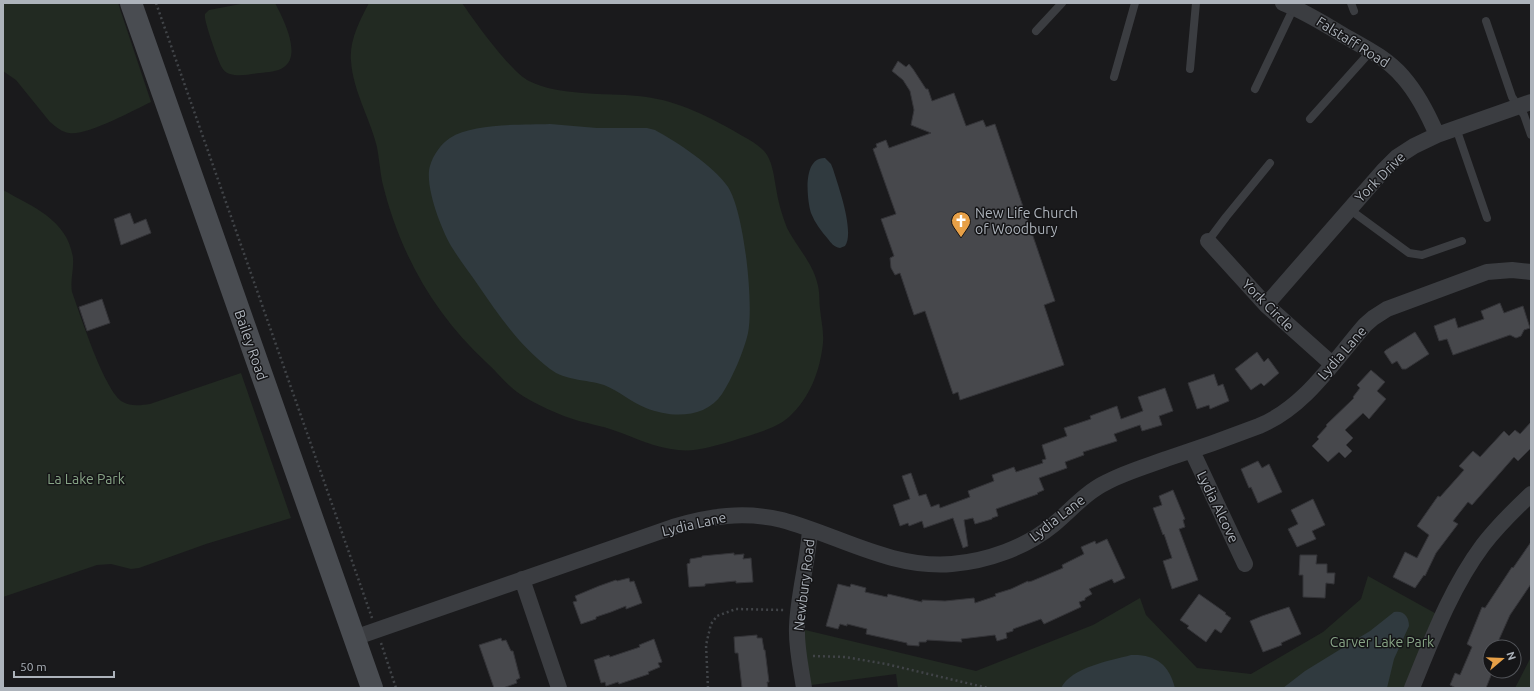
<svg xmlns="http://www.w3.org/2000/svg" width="1534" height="691" viewBox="0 0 1534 691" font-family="Ubuntu,sans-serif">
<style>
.green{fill:#222a22}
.water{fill:#303a3f}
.building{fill:#47484c;stroke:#343438}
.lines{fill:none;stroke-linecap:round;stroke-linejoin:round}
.path{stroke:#414448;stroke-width:2.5;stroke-dasharray:2 3;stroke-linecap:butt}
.service{stroke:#3b3d41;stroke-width:8}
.minor{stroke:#3b3d41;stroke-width:16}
.secondary{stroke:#494c51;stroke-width:22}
.labels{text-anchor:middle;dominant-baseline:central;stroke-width:3;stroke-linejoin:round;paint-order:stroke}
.street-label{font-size:14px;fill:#adb3bb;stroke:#151517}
.poi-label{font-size:14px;fill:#adb3bb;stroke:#151517;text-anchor:start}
.park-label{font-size:14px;fill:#87a486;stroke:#151517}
</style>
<rect width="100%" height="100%" fill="#1a1a1c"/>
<!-- green -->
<path class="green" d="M3 3H118L151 102C134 110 87 136 69 133 62 132 56 127 50 122L16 80 3 71Z
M246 3H275C283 18 302 55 284 67 277 72 268 72 260 73 251 74 239 77 230 74 226 73 223 70 221 66 218 60 203 19 205 14 205 14 209 10 209 10Z
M369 3H462C475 22 510 71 529 81 558 96 606 93 638 96 673 99 704 114 734 131 745 138 760 144 767 155 773 165 774 177 776 188 778 202 782 215 787 228 796 246 812 262 817 282 820 291 819 300 820 309 821 320 824 332 823 343 820 371 810 398 789 417 774 430 750 435 732 441 714 446 697 452 678 450 655 448 634 437 613 430 602 426 590 424 579 421 559 415 534 404 517 392 506 384 497 372 487 363 433 313 399 252 382 181 380 170 379 158 377 147 370 118 353 91 351 61 349 41 360 20 369 3Z
M3 190C33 207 68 220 73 258 74 270 70 280 72 292 80 314 105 393 123 402 131 407 142 405 150 404L241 373 291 518 206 544 139 568 131 569 111 564 97 565 3 597Z
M1368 576 1442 617 1412 688H898L896 674 804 686 797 628 976 671 1093 625 1140 598 1146 615 1197 668 1251 674 1323 632 1361 599Z
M1531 657V688H1515Z"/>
<!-- water -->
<path class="water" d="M550 124 597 128H647L655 130C677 142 714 166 728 187 744 211 754 304 748 333 744 351 732 379 722 394 705 419 671 418 646 408 631 402 619 391 604 385 585 379 566 381 550 369 520 346 499 316 478 285 470 273 461 262 453 249 442 232 424 185 430 166 433 155 441 144 450 138 473 123 522 125 550 124Z
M825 158 831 164 833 169C838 185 855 232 845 246L840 248C834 247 831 243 828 239 821 231 815 223 811 213 807 200 802 157 825 158Z
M1394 612C1404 610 1409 617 1409 626L1394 659 1387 688H1283L1305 671 1370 631Z
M1131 655C1155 654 1169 664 1175 688H1061C1072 667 1109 661 1131 655Z"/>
<!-- building -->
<path class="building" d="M898 61 906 67 909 64 913 69 926 89H928L932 101 954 93 966 126 983 120 986 127 995 124 1055 301 1044 305 1064 365 960 400 958 392 953 394 925 311 914 315 900 273 895 275 891 268 890 258 894 256 881 219 896 214 873 149 877 147 876 144 886 140 889 148 931 133 911 125 914 110 910 91 903 80 892 71Z
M130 213 134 224 146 219 151 233 121 245 114 219Z
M102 299 110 323 87 331 79 307Z
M1500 303 1504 313 1523 306 1530 328 1524 330 1521 336 1516 338 1510 335 1453 355 1447 339 1439 341 1434 326 1455 318 1458 328 1484 319 1481 311Z
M1415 332 1429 354 1406 369H1402L1397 361 1392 364 1384 352 1386 350Z
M1257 352 1264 362 1268 358 1279 373 1264 386 1261 383 1251 390 1235 369Z
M1371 370 1385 382 1377 391 1386 399 1369 419 1363 413 1345 430 1353 438 1346 445 1352 451 1345 458 1339 452 1328 462 1312 446 1319 439 1317 437 1327 426 1326 425 1354 398 1353 397 1360 388 1357 385Z
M1214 374 1218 386 1223 384 1229 401 1210 409 1209 405 1197 409 1188 383Z
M1165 388 1173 411 1159 416 1162 425 1142 431 1140 425 1114 434 1117 441 1083 452 1084 455 1065 462 1067 468 1039 478 1044 490 1037 493 1038 494 996 509 998 516 992 518V519L975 524 973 518 964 520 968 546 963 548 953 518 924 528 922 521 909 526 908 523 900 526 893 505 910 499 902 476 911 473 919 496 926 494 931 507 939 504 940 508 970 497 968 491 994 481 992 475 1014 467 1016 472 1043 463 1042 460 1046 459 1042 445 1067 436 1064 428 1091 419 1090 416 1117 406 1121 419 1143 411 1138 397Z
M1531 422V448L1518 461 1514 457 1472 505 1468 502 1453 521 1458 524 1436 553 1425 576 1424 575 1415 588 1393 577 1405 552 1417 558 1429 535 1417 526 1438 496 1440 497 1464 470 1459 466 1473 451 1480 457 1504 431 1509 436 1515 430 1520 434Z
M1258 461 1262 468 1269 464 1282 492 1258 503 1251 487 1249 488 1241 469Z
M1173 490 1185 519 1183 520 1185 527 1179 529 1198 580 1172 589 1163 561 1172 558 1164 534 1163 535 1153 508 1162 505 1159 496Z
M1313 499 1325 525 1312 531 1316 539 1297 547 1288 529 1298 524 1291 510Z
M1107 539 1125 578 1114 583 1112 579 1089 589 1092 594 1085 598V600L1079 602 1081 607 1044 624 1041 619 1013 629V631L1006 633 1007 638 997 641 995 635 961 639 962 642 927 640 926 642H919V646L907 645V643L866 634 867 629 847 624V626L840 624 838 629 826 626 838 584 850 587 851 584 866 588 865 592 887 597 888 594 922 602V600L945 601 974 598 975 603 996 596 995 594 1011 589 1028 581V582L1032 581 1063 568 1062 565 1084 554 1081 547 1095 541 1096 544Z
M1531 542V584L1510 615 1497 644H1496L1494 647H1490V672L1492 673 1486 688H1456L1450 685 1455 673 1460 675 1472 647 1467 644 1482 607 1485 608 1512 567 1513 568Z
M734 553V555L744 554 743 559 751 558 753 582 736 583V581L705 584V586L689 587 687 564 690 563V559L702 557V556Z
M1300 555H1317L1316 564H1327V573H1335L1334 584 1326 583 1325 598 1303 597V575H1299Z
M629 578 630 582 634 581 642 603 626 609V606L611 612 596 617V619L581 624 573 602 577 601 575 596 599 586 616 580 617 581Z
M1199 594 1226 613 1225 614 1231 618 1221 633 1215 629 1206 642 1187 628 1189 626 1180 620Z
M1289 607 1301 634 1281 643 1282 645 1263 652 1250 621 1262 616Z
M757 635V638H762L764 650H765L769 682H767L768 688H742L738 653H735L734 637Z
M501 638 502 641 506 640 511 651H513L520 678 516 680 517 683 503 688H494L479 645Z
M654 639 662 662 658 663 660 667 648 672 649 674 619 684 618 682 606 686 605 682 601 683 594 660 609 655 610 657 640 647 639 645Z"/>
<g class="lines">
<!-- path -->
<path class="path" d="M156 3 372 618
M381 643 396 688
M813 656 845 657 886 664 988 688
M708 688 706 645 711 624 717 616 736 609 784 610"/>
<!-- service -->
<path class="service" d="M1351 3 1354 11
M1486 21 1512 97 1524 115 1531 135
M1036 31 1062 3
M1190 69 1196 3
M1114 77 1135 3
M1255 89 1294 7
M1310 119 1371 51
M1456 128 1487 218
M1349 209 1409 253 1422 255 1462 241
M1208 241 1226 217 1270 163"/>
<!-- minor -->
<path class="minor" d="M1283 3C1304 11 1323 23 1343 35 1364 47 1387 58 1403 77 1418 94 1428 114 1437 135
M1208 241 1266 305 1332 364
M1266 305 1383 171 1397 157 1414 146 1437 135 1531 102
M1192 451 1245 564
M522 579 559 688
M354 638 673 527C709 516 744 511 782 520 838 535 891 569 952 564 987 561 1025 548 1053 525 1071 510 1086 492 1107 482 1126 472 1147 466 1166 459 1197 449 1228 438 1259 426 1305 407 1333 362 1365 325L1373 318 1387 309 1487 272 1512 270 1531 272
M804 688C801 668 796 647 797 627 798 594 808 562 810 529
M1412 688C1432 639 1451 588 1483 545 1497 527 1514 510 1531 494"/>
<!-- secondary -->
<path class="secondary" d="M131 3 372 688"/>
</g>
<!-- icons -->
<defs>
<symbol id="church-pin" viewBox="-11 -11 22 30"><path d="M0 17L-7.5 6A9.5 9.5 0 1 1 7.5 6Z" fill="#e7a047" stroke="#151517"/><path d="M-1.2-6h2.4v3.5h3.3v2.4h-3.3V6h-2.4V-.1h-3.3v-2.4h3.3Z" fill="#fff"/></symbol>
</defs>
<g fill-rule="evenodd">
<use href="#church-pin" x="950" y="210" width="22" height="30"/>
</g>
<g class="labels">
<!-- street labels -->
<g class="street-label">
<text transform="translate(1353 42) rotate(32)">Falstaff Road</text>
<text transform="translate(1380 177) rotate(-45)">York Drive</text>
<text transform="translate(1268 305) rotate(45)">York Circle</text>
<text transform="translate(251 345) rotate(71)">Bailey Road</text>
<text transform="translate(1342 353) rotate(-49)">Lydia Lane</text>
<text transform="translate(1218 507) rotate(64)">Lydia Alcove</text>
<text transform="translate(1057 518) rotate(-38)">Lydia Lane</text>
<text transform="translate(694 524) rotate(-13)">Lydia Lane</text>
<text transform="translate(804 585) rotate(-83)">Newbury Road</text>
</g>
<!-- poi labels -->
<g class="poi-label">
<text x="975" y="213">New Life Church<tspan x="975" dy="16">of Woodbury</tspan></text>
</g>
<!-- park labels -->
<g class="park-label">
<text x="86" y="479">La Lake Park</text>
<text x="1382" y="642">Carver Lake Park</text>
</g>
</g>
<!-- border -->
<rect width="1534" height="691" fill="none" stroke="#adb3bb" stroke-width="8"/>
<!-- north arrow -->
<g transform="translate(1502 659) rotate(71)"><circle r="19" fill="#151517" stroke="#525459"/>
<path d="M0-3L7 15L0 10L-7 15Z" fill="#e7a047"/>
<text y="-6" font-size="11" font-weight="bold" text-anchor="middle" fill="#adb3bb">N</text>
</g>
<!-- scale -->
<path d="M14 671v6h100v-6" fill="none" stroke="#adb3bb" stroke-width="2"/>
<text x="20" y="671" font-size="12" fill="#adb3bb" stroke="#151517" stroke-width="3" paint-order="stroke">50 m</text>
</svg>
